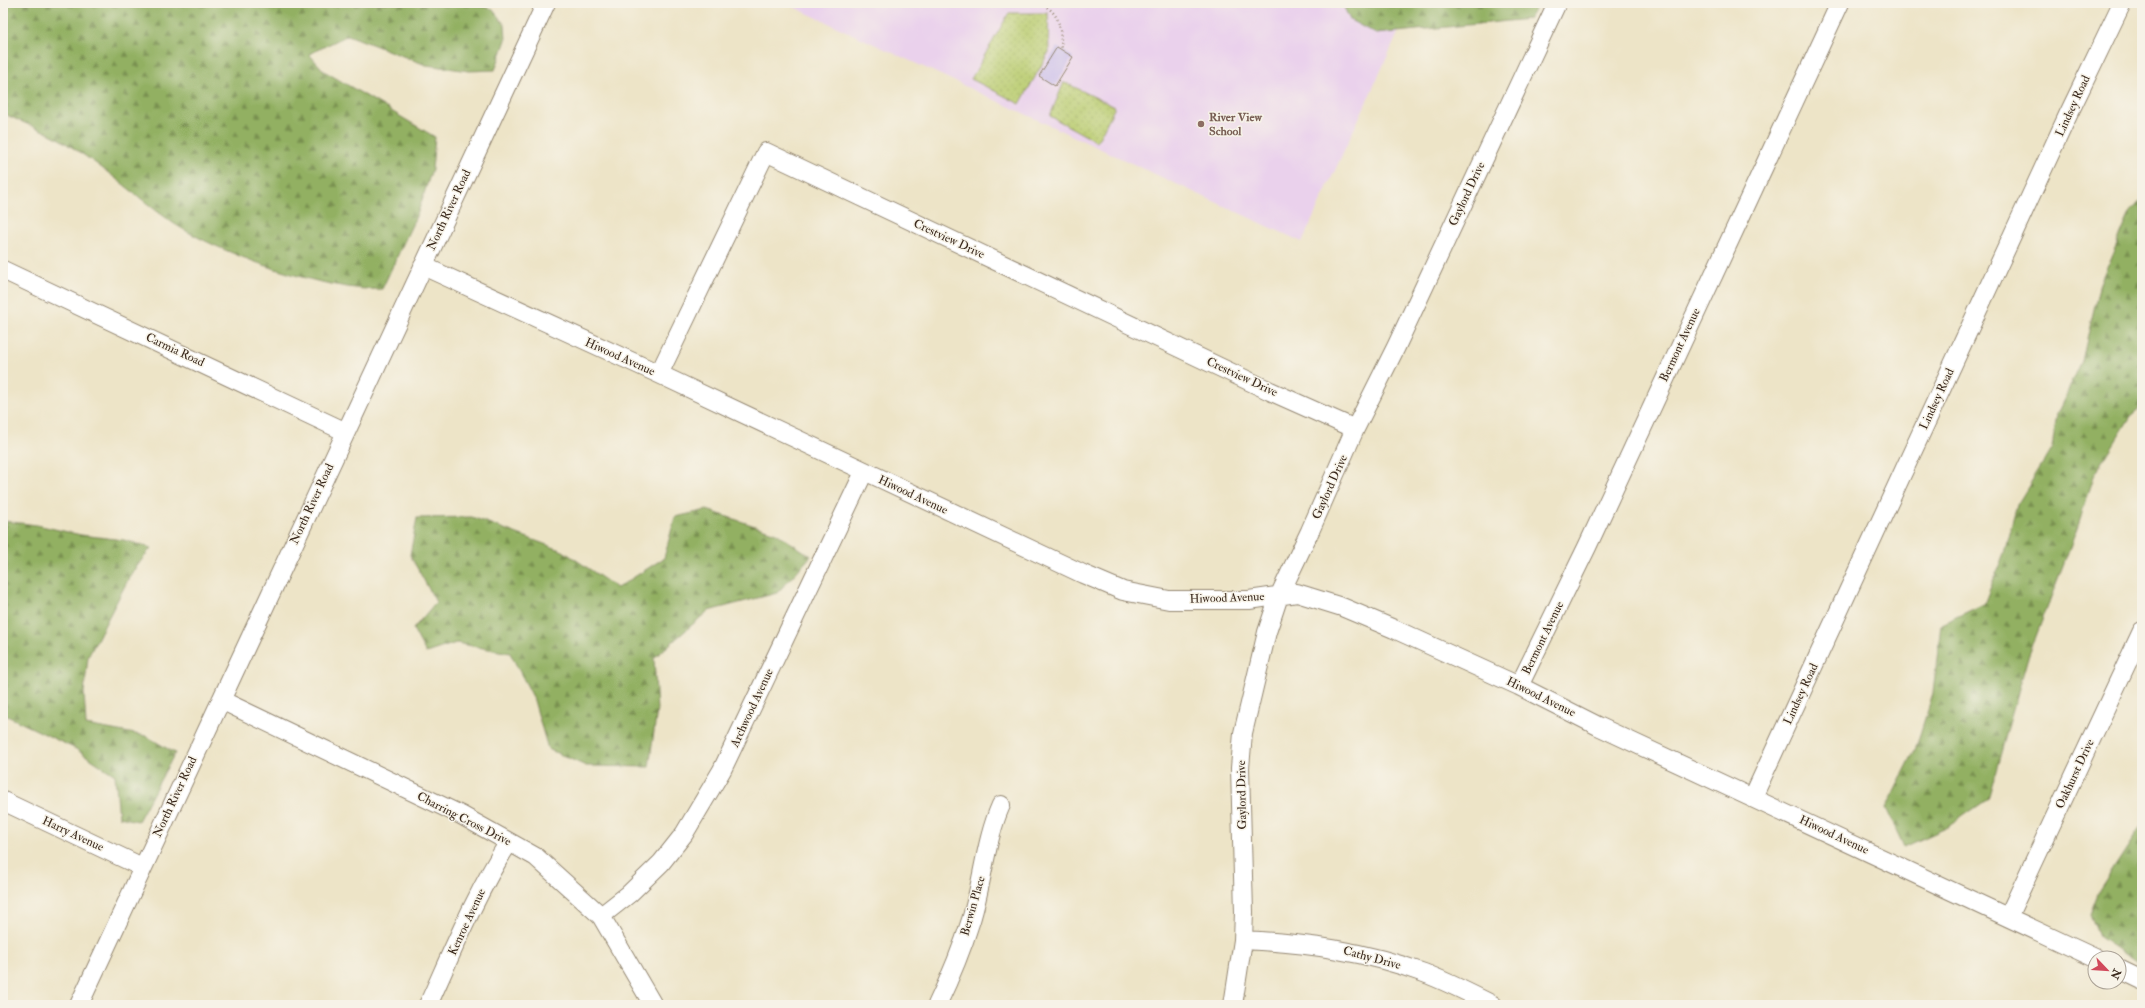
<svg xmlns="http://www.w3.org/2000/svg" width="2145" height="1008" viewBox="0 0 2145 1008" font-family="'IM FELL Double Pica',serif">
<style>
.built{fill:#ead1ec}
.grass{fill:url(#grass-dots);stroke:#7a7b46}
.forest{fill:url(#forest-firs);stroke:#666d40}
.building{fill:#c6b7eb}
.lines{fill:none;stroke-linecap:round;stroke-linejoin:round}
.minor-casing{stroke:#948772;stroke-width:20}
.path{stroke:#948772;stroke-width:2.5;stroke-dasharray:1 3;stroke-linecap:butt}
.minor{stroke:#fff;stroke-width:18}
.education-dot{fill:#8d6e63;stroke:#f7f3e8;stroke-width:1.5}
.labels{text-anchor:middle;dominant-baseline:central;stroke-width:3;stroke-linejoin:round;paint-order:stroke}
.street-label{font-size:12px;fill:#3b2a1e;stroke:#f7f3e8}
.education-label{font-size:12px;font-weight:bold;fill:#785e54;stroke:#f7f3e8;text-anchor:start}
</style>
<defs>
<pattern id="grass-dots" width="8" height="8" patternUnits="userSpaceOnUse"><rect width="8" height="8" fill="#b9cc6f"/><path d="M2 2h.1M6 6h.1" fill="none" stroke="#a0af60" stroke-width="1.8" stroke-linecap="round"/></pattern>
<pattern id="forest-firs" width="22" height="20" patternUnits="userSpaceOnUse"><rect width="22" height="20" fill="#92b062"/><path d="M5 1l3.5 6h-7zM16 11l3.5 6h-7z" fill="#788f50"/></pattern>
</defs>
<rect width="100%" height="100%" fill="#f7f3e8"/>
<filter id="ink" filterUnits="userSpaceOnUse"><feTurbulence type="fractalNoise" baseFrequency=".025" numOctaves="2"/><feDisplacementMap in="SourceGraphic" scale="8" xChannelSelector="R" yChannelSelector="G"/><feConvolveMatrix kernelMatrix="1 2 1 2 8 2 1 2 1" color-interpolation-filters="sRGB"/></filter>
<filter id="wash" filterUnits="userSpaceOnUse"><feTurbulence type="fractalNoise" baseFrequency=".012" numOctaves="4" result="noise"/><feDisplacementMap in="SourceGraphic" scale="16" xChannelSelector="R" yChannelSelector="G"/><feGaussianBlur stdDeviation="0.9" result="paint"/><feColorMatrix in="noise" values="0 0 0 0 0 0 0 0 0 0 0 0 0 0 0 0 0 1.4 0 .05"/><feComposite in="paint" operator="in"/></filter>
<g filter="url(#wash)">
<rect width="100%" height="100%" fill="#ede4c7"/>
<!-- built -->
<path class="built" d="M785 3H1412L1302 242Z"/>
<!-- grass -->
<path class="grass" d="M1009 13H1048L1049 52 1020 104 971 79Z
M1064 82 1115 107 1097 142 1050 116Z"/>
<!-- forest -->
<path class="forest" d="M4 3H468L492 9 505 25 506 40 495 70 469 71 426 65 348 35 309 54 324 71 435 137 432 169 418 212 382 289C329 293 218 253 173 223 150 207 129 188 106 171 92 160 76 150 61 140 43 129 22 123 3 113Z
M1342 3H1538L1529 19 1376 34 1350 20Z
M2142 199V407L2131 416 2094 476 2078 526 2027 660 1988 799 1946 828 1904 847 1886 808 1915 750 1933 693 1941 624 1984 604 2004 553 2017 505 2052 448 2057 414 2082 361 2100 283 2130 213Z
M707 510 776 533 811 556 777 593 708 611 654 658 657 710 649 767 586 766 548 749 533 697 510 653 456 643 426 653 413 629 436 602 410 555 417 518 472 517 563 551 617 588 664 558 675 517Z
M3 521 37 525 81 535 124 540 151 548 131 574 88 657 84 693 86 725 146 736 175 753 138 821 119 817 115 775 76 749 3 714Z
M2142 825V966L2099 937 2090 914 2099 891Z"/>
<g id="blocks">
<!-- building -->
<path class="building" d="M1057 47 1073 57 1055 86 1039 76Z"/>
</g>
</g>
<g filter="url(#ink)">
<use href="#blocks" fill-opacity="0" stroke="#948772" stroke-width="1"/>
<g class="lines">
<defs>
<path id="minor" d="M423 266 659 374 1083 574 1123 591 1169 600H1249L1297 593 1342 607 1394 629 1519 686 1598 726 2095 958
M3 270 346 432
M659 374 766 152 1270 391 1355 429
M1519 686 1587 547 1840 3
M221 700 461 815 536 857 601 916 653 1005
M1753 797 2068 115 2122 3
M3 801 142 867
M601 916 629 894 661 863 684 834 722 770 864 472
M2008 917 2142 631
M1243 940C1305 943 1365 951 1424 973 1448 982 1471 994 1493 1005
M2119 969 2142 980
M79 1005 546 3
M428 1005C453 950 476 893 509 842
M937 1005C950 978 962 949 971 920 983 882 985 841 1001 805
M1233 1005 1243 940 1244 912 1240 768 1243 733 1267 632 1279 596 1310 531 1355 429 1396 347 1557 3"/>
</defs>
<!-- minor casing -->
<use href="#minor" class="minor-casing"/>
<!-- path -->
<path class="path" d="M1040 3C1063 15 1059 27 1062 50"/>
<!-- minor -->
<use href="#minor" class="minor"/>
</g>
</g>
<!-- markers -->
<circle class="education-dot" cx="1201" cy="124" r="4"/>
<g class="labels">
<!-- street labels -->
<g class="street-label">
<text transform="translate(2073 106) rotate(-65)">Lindsey Road</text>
<text transform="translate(1467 194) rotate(-65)">Gaylord Drive</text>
<text transform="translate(449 210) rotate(-65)">North River Road</text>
<text transform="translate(949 239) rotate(25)">Crestview Drive</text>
<text transform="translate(1680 345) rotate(-65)">Bermont Avenue</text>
<text transform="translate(175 350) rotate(25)">Carmia Road</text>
<text transform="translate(620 357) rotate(24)">Hiwood Avenue</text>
<text transform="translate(1242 377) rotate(25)">Crestview Drive</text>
<text transform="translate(1937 399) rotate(-65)">Lindsey Road</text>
<text transform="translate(1330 487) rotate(-66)">Gaylord Drive</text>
<text transform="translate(913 495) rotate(25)">Hiwood Avenue</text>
<text transform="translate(312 504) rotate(-65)">North River Road</text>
<text transform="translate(1227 598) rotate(-2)">Hiwood Avenue</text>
<text transform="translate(1543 638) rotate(-64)">Bermont Avenue</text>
<text transform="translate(1801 694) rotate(-65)">Lindsey Road</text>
<text transform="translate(1541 697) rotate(26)">Hiwood Avenue</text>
<text transform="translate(752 708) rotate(-65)">Archwood Avenue</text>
<text transform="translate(2075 774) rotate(-65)">Oakhurst Drive</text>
<text transform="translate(1242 795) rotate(-91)">Gaylord Drive</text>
<text transform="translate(175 797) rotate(-65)">North River Road</text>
<text transform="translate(464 819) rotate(27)">Charring Cross Drive</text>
<text transform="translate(73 834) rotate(25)">Harry Avenue</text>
<text transform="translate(1834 835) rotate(25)">Hiwood Avenue</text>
<text transform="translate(973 906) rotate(-74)">Berwin Place</text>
<text transform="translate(467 922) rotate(-65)">Kenroe Avenue</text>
<text transform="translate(1372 958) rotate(15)">Cathy Drive</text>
</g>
<!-- education labels -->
<g class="education-label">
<text x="1209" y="117">River View<tspan x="1209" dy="14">School</tspan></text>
</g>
</g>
<!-- margin -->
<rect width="2145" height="1008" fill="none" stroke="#f7f3e8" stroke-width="16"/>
<!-- north arrow -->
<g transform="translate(2107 970) rotate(115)"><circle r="19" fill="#f7f3e8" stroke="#aca397"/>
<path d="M0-3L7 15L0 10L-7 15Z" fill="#d1495b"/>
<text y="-6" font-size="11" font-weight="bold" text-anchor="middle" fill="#3b2a1e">N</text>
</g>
</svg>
